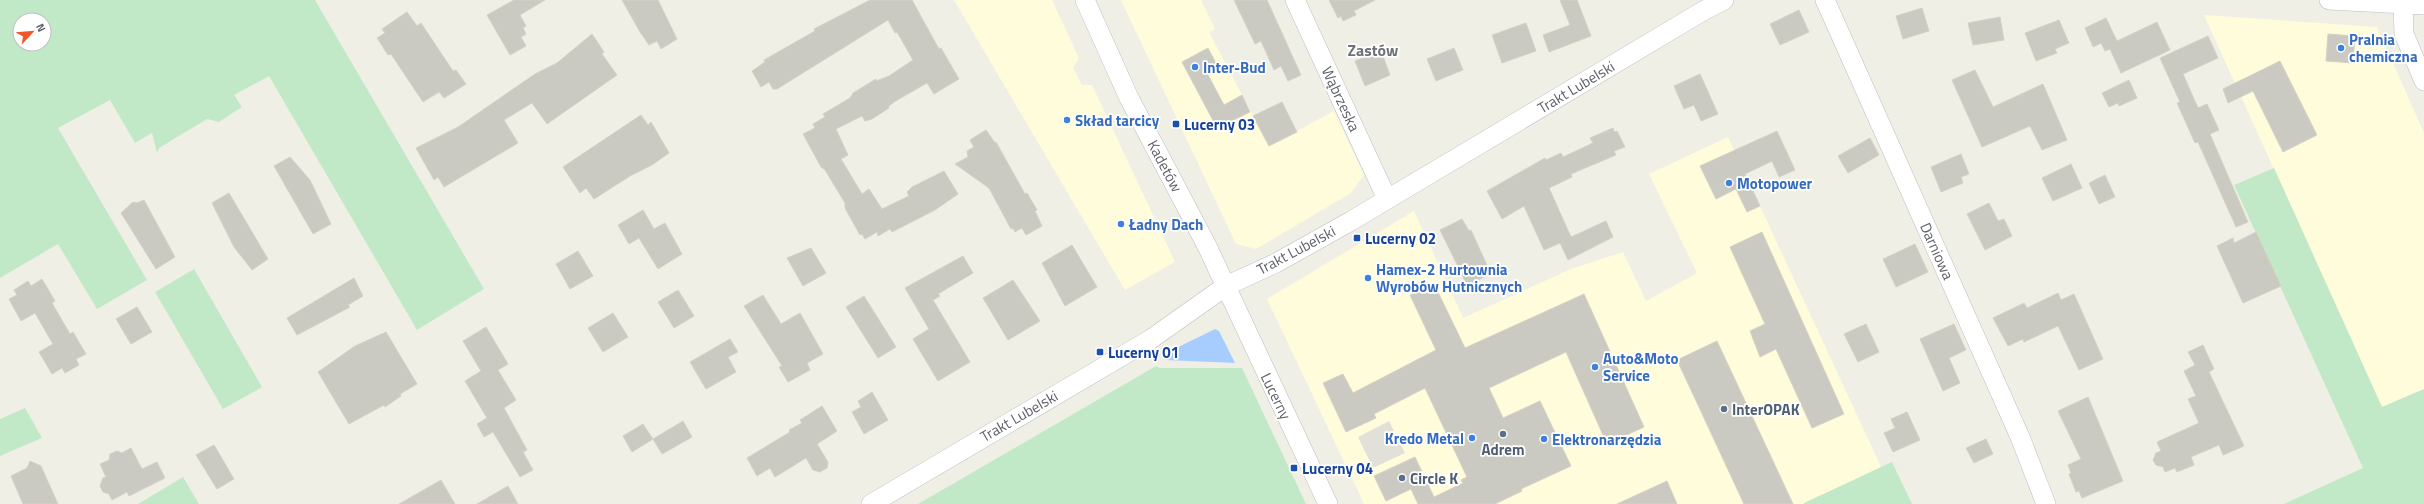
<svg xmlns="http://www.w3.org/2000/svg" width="2424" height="504" viewBox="0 0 2424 504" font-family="'Titillium Web',sans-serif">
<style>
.commercial{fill:#fffcdc}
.industrial{fill:#e1e1da}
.green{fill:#c2e9c7;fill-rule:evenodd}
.water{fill:#a7cdff}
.building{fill:#cbcac2;stroke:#d5d2c4}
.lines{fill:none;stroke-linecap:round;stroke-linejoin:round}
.minor-casing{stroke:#babdc2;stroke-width:20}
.minor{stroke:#fff;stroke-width:19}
.shop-dot{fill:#3f7fe0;stroke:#fff;stroke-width:1.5}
.transit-dot{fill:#1a4fb4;stroke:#fff;stroke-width:1.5}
.service-dot{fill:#5c6f8a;stroke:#fff;stroke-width:1.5}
.labels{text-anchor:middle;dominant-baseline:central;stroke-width:3.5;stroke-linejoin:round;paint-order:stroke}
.shop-label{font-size:15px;font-weight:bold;fill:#366cbe;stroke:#fff;text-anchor:start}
.street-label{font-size:15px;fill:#5d6067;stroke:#fff}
.transit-label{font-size:15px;font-weight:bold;fill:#164399;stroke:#fff;text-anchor:start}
.service-label{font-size:15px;font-weight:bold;fill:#4e5e75;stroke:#fff;text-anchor:start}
.neighbourhood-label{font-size:16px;font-weight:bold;fill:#6e7279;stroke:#fff}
</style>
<rect width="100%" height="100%" fill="#f0efe6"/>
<!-- commercial -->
<path class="commercial" d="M954 0H1052L1079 58 1073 68 1082 85H1092L1175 262 1125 290Z
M1121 0H1201L1215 29 1209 32 1269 146 1334 111 1364 175 1351 193 1256 249 1236 244Z
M2204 15 2377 27 2424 133V389L2382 407Z
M1728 137 1881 467 1804 504H1364L1267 299 1414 211 1463 318 1571 269 1623 252 1646 301 1697 273 1649 174Z"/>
<!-- industrial -->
<path class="industrial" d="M1389 421 1405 453 1373 468 1358 437Z"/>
<!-- green -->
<path class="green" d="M0 0H315L484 289 417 330 269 76 234 95 242 107 219 122 207 119 159 148 157 153 152 133 135 143 110 100 58 128 147 280 97 309 58 244 0 278ZM20 20H44V44H20Z
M2274 168 2382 407 2424 389V504H2284L2363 468 2234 185Z
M194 269 262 387 223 409 155 292Z
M1156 366 1160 368H1242L1306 504H918Z
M25 408 42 438 0 456V419Z
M1892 462 1912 504H1804V503Z
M183 477 199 504H138Z"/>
<!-- water -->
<path class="water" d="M1215 329 1219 331 1235 363 1165 360 1162 355Z"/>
<!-- building -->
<path class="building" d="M514 0H545L520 15 526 26 523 28 526 34 521 37 526 46 510 55 487 15Z
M622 0H658L677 39 661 49 657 41 649 45 640 32Z
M870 0H912L939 49 941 48 959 79 934 94 927 83 894 102 888 107 889 108 872 119 865 121 862 116 836 129 848 155 841 159 862 194 869 189 882 209 909 196 907 192 912 187 944 171 958 194 935 210 892 232 890 229 878 236 877 232 865 239 862 234 860 235 845 208V203L825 170 821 167 803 134 815 128 813 124 825 117 823 114 850 98 853 93 876 79V81L889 76 913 60 897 32 895 33 888 20 777 89H773L769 82 761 87 752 71 765 62 764 60 815 31 814 29Z
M1234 0H1267L1301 75 1288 81 1281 66 1274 70 1261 41 1255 44Z
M1329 0H1375L1354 11 1356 15 1343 21 1341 16 1338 18Z
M1560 0H1577L1591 36 1549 52 1543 35 1570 25Z
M1922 8 1929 31 1903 39 1896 16Z
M1799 10 1809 32 1780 45 1770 24Z
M407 12 417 26 421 23 453 71 456 70 466 84 444 98 439 92 423 102 391 54 388 55 377 38 385 33 382 29Z
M2000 17 2004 40 1973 45 1968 23Z
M2106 18 2117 41 2157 22 2170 50 2121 73 2110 49 2105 51 2101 43 2093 47 2085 28Z
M2059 20 2069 43 2055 49 2057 53 2036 61 2025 33Z
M1526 23 1536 51 1502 63 1492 35Z
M592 34 604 52 602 54 617 75 547 124 532 103 504 120 518 143 444 187 438 177 434 180 416 148 458 127 535 74 557 63Z
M2328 34 2355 36 2353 63 2326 61Z
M2208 36 2218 58 2183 74 2198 108 2207 104 2219 130 2210 134 2248 222 2236 227 2198 142 2195 143 2177 103 2180 102 2160 58Z
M1208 48 1219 69 1208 75 1224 105 1242 95 1250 112 1217 128 1182 62Z
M1454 48 1463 70 1436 81 1427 59Z
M1381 51 1390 75 1365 86 1355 61Z
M2280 61 2317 135 2283 152 2253 91 2228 103 2223 89Z
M1975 70 1993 107 2043 84 2067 140 2042 150 2030 126 1982 147 1952 80Z
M1700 74 1718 114 1701 121 1694 105 1684 109 1674 86Z
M2129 80 2137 98 2119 106 2118 103 2109 107 2102 93Z
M1282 102 1297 132 1269 146 1253 116Z
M641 115 648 125 651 122 669 153 652 165 630 176 594 199 586 188 580 193 563 167Z
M1613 128 1614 132 1617 131 1625 147 1614 151 1616 155 1571 174 1572 177 1549 188 1571 237 1606 221 1613 237 1568 260 1560 243 1544 250 1524 206 1502 219 1487 191 1545 158 1546 160 1561 153 1563 157 1593 143 1590 138Z
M986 130 995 143 996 142 1025 194 1027 193 1037 210 1035 211 1042 226 1026 235 1022 228 1015 232 1013 228 1011 229 989 188 955 164 968 157 967 151 974 147 970 140Z
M1777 131 1795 170 1779 177 1772 161 1745 174 1760 206 1747 212 1736 189 1716 199 1700 166Z
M1870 138 1879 155 1848 173 1838 156Z
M1961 154 1969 174 1961 177 1963 183 1941 192 1931 167Z
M290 157 310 180 331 224 313 234 274 166Z
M2071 164 2082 188 2053 201 2042 178Z
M2105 175 2115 197 2099 204 2089 183Z
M229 193 268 259 252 270 234 247 212 203Z
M144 200 175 257 156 269 121 213 133 202 137 203Z
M1989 203 1998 221 2004 219 2012 236 1985 250 1967 214Z
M643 210 654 229 665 223 682 254 658 269 639 238 629 244 618 225Z
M1462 219 1469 231 1471 230 1491 274 1467 285 1440 230Z
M1762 232 1844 414 1812 428 1776 349 1760 357 1750 331 1765 324 1730 247Z
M2256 232 2281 286 2243 303 2217 246 2233 238 2234 243Z
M1915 244 1928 272 1896 287 1883 259Z
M1072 245 1097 287 1065 306 1042 263Z
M811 248 826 273 803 286 787 258Z
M578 251 593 276 570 289 556 264Z
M963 256 973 273 938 294 940 296 933 300 970 362 938 381 913 339 929 329 905 288Z
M354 278 363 296 348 305 350 307 297 335 287 318Z
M42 279 55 301 52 303 70 334 73 332 86 354 76 359 79 365 65 373 62 368 52 374 39 352 53 344 35 313 21 321 9 299 17 295 14 290 28 281 31 286Z
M1013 280 1040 321 1008 340 983 298Z
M1434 284 1465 348 1584 294 1644 427 1607 444 1566 352 1489 388 1503 418 1540 401 1571 466 1521 489 1522 491 1495 504H1418L1411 489 1386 501 1374 476 1415 457 1434 497 1463 483 1461 480 1467 477 1425 388 1374 414 1376 418 1346 432 1323 383 1343 374 1353 393 1436 350 1410 295Z
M678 290 694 316 674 328 658 302Z
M2058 293 2061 300 2074 294 2103 359 2079 370 2058 326 2024 342 2023 339 2008 346 1993 318 2024 303 2027 308Z
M763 295 781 324 800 313 823 354 807 363 810 370 788 382 779 367 782 366 744 306Z
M864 296 896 347 878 358 846 307Z
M137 307 152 332 131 344 116 319Z
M613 313 628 337 603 352 588 328Z
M1866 324 1879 352 1858 362 1844 334Z
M1954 324 1966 350 1949 358 1960 383 1943 391 1920 339Z
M486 327 508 364 498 370 516 400 504 408 527 450 523 452 533 470 520 477 493 432 484 437 477 424 487 418 465 381 481 371 463 341Z
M386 332 417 384 400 394 401 396 385 407 384 405 349 424 318 372 355 346Z
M730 339 738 352 728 357 736 372 706 389 690 362Z
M1717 341 1793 504H1744L1677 360Z
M2203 345 2214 369 2209 372 2244 446 2223 455 2219 445 2191 457 2194 465 2177 472 2175 468 2165 472 2163 467 2156 465 2153 460 2156 453 2161 451 2157 442 2199 423 2188 399 2196 396 2184 371 2195 365 2188 352Z
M872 392 888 420 864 434 852 412 861 407 858 401Z
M2088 397 2123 481 2082 498 2079 491 2076 492 2069 474 2071 473 2068 465 2081 459 2058 411Z
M822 406 837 431 817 444 828 462 827 468 820 472 813 470 806 458 775 477 770 468 757 476 747 458 790 432 789 430 802 423 800 420Z
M1907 412 1920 440 1893 452 1884 433 1895 428 1891 419Z
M683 421 692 437 662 454 653 439Z
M643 424 653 439 632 452 623 436Z
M1986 439 1993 454 1974 463 1966 448Z
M214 445 234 479 217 489 196 455Z
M131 448 142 469 157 462 165 478 129 496 127 492 112 500 109 494 103 492 100 486 103 478 106 477 100 464 109 460 110 454 117 451 122 453Z
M30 461 41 466 58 504H23L11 476 27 468Z
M441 480 455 504H399Z
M1667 481 1677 504H1617Z
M508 486 518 504H477Z"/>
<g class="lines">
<defs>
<path id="minor" d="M1085 0 1129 98 1207 246 1328 504
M1295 0 1387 199
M1825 0 2020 437 2046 504
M2329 0 2424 5
M2403 4 2404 34 2424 81
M871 504 1151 339 1226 286 1276 263 1351 221 1703 11 1724 0"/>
</defs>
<!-- minor casing -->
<use href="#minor" class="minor-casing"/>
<!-- minor -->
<use href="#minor" class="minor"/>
</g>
<!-- markers -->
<g class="shop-dot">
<circle cx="2341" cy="48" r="4"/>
<circle cx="1195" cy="67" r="4"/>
<circle cx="1067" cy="120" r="4"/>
<circle cx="1729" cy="183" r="4"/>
<circle cx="1121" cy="224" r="4"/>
<circle cx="1368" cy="278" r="4"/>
<circle cx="1595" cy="367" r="4"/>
<circle cx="1472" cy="438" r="4"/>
<circle cx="1544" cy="439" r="4"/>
</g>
<g class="transit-dot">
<rect x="1172" y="120" width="8" height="8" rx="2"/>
<rect x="1353" y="234" width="8" height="8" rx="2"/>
<rect x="1096" y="348" width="8" height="8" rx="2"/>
<rect x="1290" y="464" width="8" height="8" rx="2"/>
</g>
<g class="service-dot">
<circle cx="1724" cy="409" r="4"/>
<circle cx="1503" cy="434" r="4"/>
<circle cx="1402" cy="478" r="4"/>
</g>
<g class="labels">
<!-- shop labels -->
<g class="shop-label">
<text x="2349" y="39">Pralnia<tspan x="2349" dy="17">chemiczna</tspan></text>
<text x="1203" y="67">Inter-Bud</text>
<text x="1075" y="120">Skład tarcicy</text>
<text x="1737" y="183">Motopower</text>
<text x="1129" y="224">Ładny Dach</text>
<text x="1376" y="269">Hamex-2 Hurtownia<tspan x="1376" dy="17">Wyrobów Hutnicznych</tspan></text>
<text x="1603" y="358">Auto&amp;Moto<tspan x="1603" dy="17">Service</tspan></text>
<text x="1464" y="438" text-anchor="end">Kredo Metal</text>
<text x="1552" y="439">Elektronarzędzia</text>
</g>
<!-- street labels -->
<g class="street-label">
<text transform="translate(1576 87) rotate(-31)">Trakt Lubelski</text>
<text transform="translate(1341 99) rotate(65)">Wąbrzeska</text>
<text transform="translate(1165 166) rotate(62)">Kadetów</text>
<text transform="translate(1296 250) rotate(-28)">Trakt Lubelski</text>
<text transform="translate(1937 251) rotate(66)">Darniowa</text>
<text transform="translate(1276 396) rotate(64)">Lucerny</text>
<text transform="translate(1019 416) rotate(-30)">Trakt Lubelski</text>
</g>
<!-- transit labels -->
<g class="transit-label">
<text x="1184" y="124">Lucerny 03</text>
<text x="1365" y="238">Lucerny 02</text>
<text x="1108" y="352">Lucerny 01</text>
<text x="1302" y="468">Lucerny 04</text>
</g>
<!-- service labels -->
<g class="service-label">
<text x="1732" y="409">InterOPAK</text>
<text x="1503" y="449" text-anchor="middle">Adrem</text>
<text x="1410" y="478">Circle K</text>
</g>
<!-- neighbourhood labels -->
<g class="neighbourhood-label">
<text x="1373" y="50">Zastów</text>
</g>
</g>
<!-- north arrow -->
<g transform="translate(32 32) rotate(64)"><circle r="19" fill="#ffffff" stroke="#bebfc2"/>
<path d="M0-3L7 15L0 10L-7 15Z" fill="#f1562c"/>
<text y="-6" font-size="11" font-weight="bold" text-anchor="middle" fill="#5d6067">N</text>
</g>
</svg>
